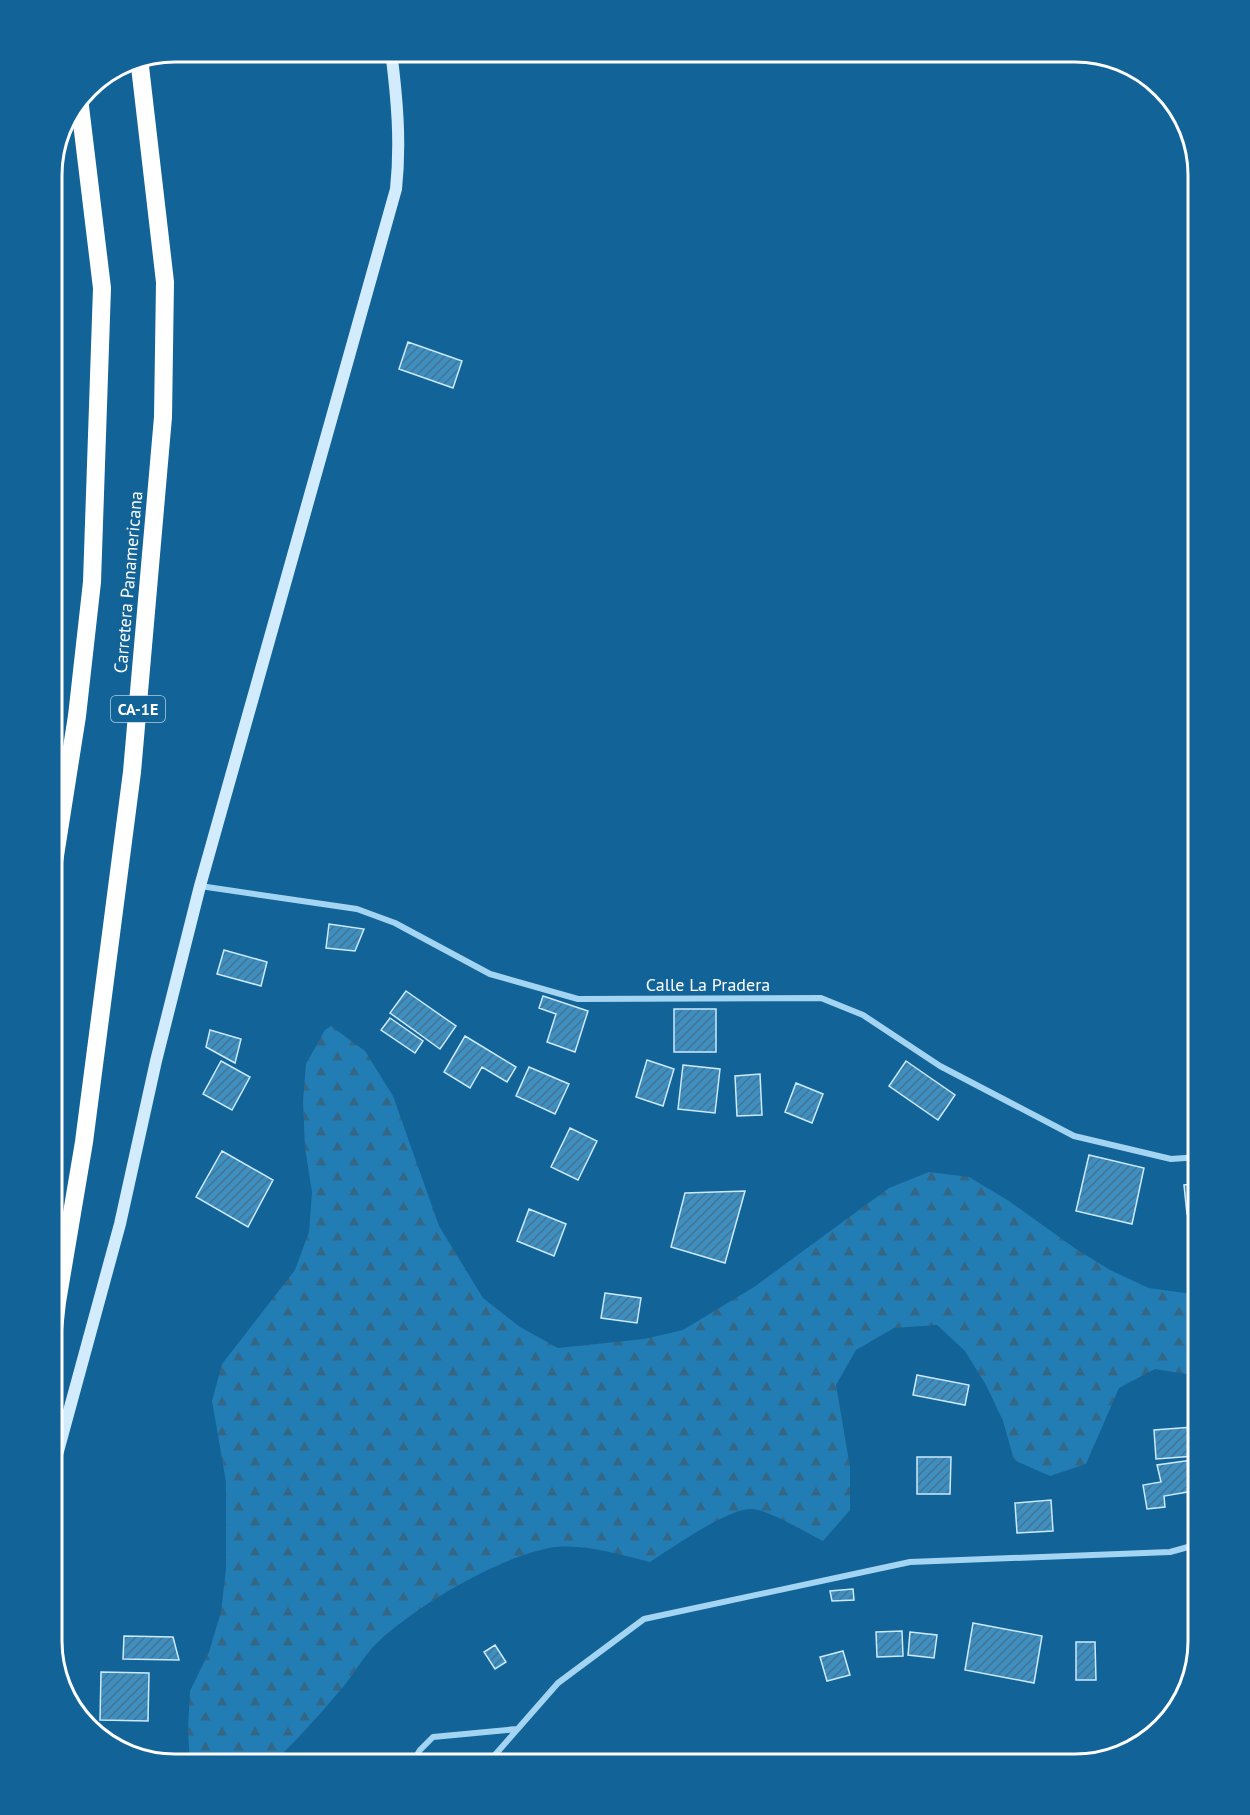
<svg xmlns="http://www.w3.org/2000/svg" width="1250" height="1815" viewBox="0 0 1250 1815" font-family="'PT Sans',sans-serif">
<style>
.forest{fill:url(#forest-firs)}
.building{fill:url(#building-hatch);stroke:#cbeafd;stroke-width:1.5}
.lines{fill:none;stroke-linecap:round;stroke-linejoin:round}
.street{stroke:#a3d5f3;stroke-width:6}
.secondary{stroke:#d2ecfd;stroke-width:12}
.highway{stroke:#fff;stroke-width:18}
.labels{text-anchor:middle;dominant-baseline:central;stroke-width:6;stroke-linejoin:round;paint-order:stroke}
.shield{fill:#126397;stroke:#b8d0e0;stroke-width:1.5}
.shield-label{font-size:16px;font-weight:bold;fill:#fff}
.street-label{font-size:18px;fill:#fff;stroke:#126397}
.rim{fill:none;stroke:#fff;stroke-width:3}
</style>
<defs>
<pattern id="forest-firs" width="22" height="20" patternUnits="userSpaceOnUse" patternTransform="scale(1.5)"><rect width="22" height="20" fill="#217db4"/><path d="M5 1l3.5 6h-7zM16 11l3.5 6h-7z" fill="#346785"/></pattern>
<pattern id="building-hatch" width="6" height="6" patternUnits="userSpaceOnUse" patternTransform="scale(1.5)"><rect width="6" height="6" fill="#3f8ec0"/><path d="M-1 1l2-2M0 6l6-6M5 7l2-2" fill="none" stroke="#447492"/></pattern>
</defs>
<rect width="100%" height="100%" fill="#126397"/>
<!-- forest -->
<path class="forest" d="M331 1026 365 1051 393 1096 439 1226 483 1298 520 1327 558 1348 644 1339 683 1330 754 1287 889 1188 929 1172 969 1177 1009 1201 1076 1249 1110 1270 1149 1288 1199 1295V1376L1155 1369 1119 1388 1086 1464 1050 1476 1014 1460 1003 1421 986 1385 965 1351 937 1325 894 1328 856 1350 836 1385 850 1467V1510L823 1541C807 1533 769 1510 752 1509 728 1508 672 1548 650 1562 621 1555 587 1544 556 1547 505 1553 409 1609 373 1647 362 1659 354 1674 343 1687 321 1713 297 1740 272 1764H190L188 1729 190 1691 209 1652 221 1612 226 1569V1482L212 1401 222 1364 295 1270 309 1232 312 1192 305 1148 303 1101 306 1064 325 1030Z"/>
<!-- building -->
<path class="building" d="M408 342 462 361 453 388 399 369Z
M329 924 364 929 355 951 326 948Z
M224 950 267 962 261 986 217 974Z
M406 991 456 1026 440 1049 390 1013Z
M543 996 588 1011 575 1052 547 1042 556 1014 539 1008Z
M674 1009H716V1052H674Z
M390 1018 423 1041 415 1053 381 1030Z
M210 1030 241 1039 235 1063 206 1047Z
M465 1036 516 1067 507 1082 482 1067 470 1088 444 1072Z
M647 1060 674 1069 663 1106 636 1097Z
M221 1061 250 1077 232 1110 203 1094Z
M906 1061 955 1095 938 1120 889 1086Z
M683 1065 720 1069 715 1113 678 1109Z
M529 1067 569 1084 555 1114 516 1096Z
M760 1074 762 1115 737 1116 735 1076Z
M796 1083 823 1094 812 1123 785 1112Z
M570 1128 597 1141 578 1180 551 1167Z
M222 1151 273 1180 248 1227 196 1197Z
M1089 1155 1144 1168 1132 1224 1076 1211Z
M1199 1183V1213L1187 1214 1184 1185Z
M745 1191 725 1263 671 1247 685 1193Z
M529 1209 566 1224 554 1256 517 1241Z
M605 1293 641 1298 637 1323 601 1318Z
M917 1375 969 1385 965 1405 913 1395Z
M1193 1427 1195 1456 1156 1459 1154 1430Z
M917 1457H951L950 1494H917Z
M1199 1459V1490L1164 1496 1165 1507 1147 1509 1143 1485 1161 1482 1157 1465Z
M1051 1500 1053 1531 1017 1533 1015 1503Z
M853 1589 854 1600 832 1601 830 1591Z
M973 1623 1042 1636 1034 1683 965 1670Z
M902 1631 903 1656 877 1657 876 1632Z
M910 1632 937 1635 934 1658 908 1655Z
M124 1636 173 1637 179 1660 123 1659Z
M1076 1642H1095L1096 1680H1076Z
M495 1645 506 1662 495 1669 484 1652Z
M843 1651 850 1675 827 1681 820 1657Z
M101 1672 149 1673 148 1721 100 1720Z"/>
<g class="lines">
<!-- street -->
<path class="street" d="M200 886 357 909 395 923 490 974 578 999 821 998 863 1015 940 1066 1074 1136 1171 1159 1199 1157
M411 1764 420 1750 433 1737 517 1729
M487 1764 558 1683 644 1619 910 1562 1170 1552 1199 1544"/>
<!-- secondary -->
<path class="secondary" d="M51 1477 120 1224 156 1061 200 886 396 189C401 142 397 98 391 51"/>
<!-- highway -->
<path class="highway" d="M51 881 77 716 92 582 102 288 79 98
M51 1357 57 1302 84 1142 132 772 163 417 165 282 139 58"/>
</g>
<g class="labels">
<!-- shield labels -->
<rect class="shield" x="111" y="696" width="54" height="26" rx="4.5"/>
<g class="shield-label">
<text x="138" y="709">CA-1E</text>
</g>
<!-- street labels -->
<g class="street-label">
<text transform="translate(128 582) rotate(-85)">Carretera Panamericana</text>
<text x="708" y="984">Calle La Pradera</text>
</g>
</g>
<!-- crop -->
<path d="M0 0H1250V1815H0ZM175 62H1075A113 113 0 0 1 1188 175V1641A113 113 0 0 1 1075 1754H175A113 113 0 0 1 62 1641V175A113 113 0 0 1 175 62Z" fill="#126397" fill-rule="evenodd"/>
<path class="rim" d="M175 62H1075A113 113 0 0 1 1188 175V1641A113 113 0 0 1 1075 1754H175A113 113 0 0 1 62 1641V175A113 113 0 0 1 175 62Z"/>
</svg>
